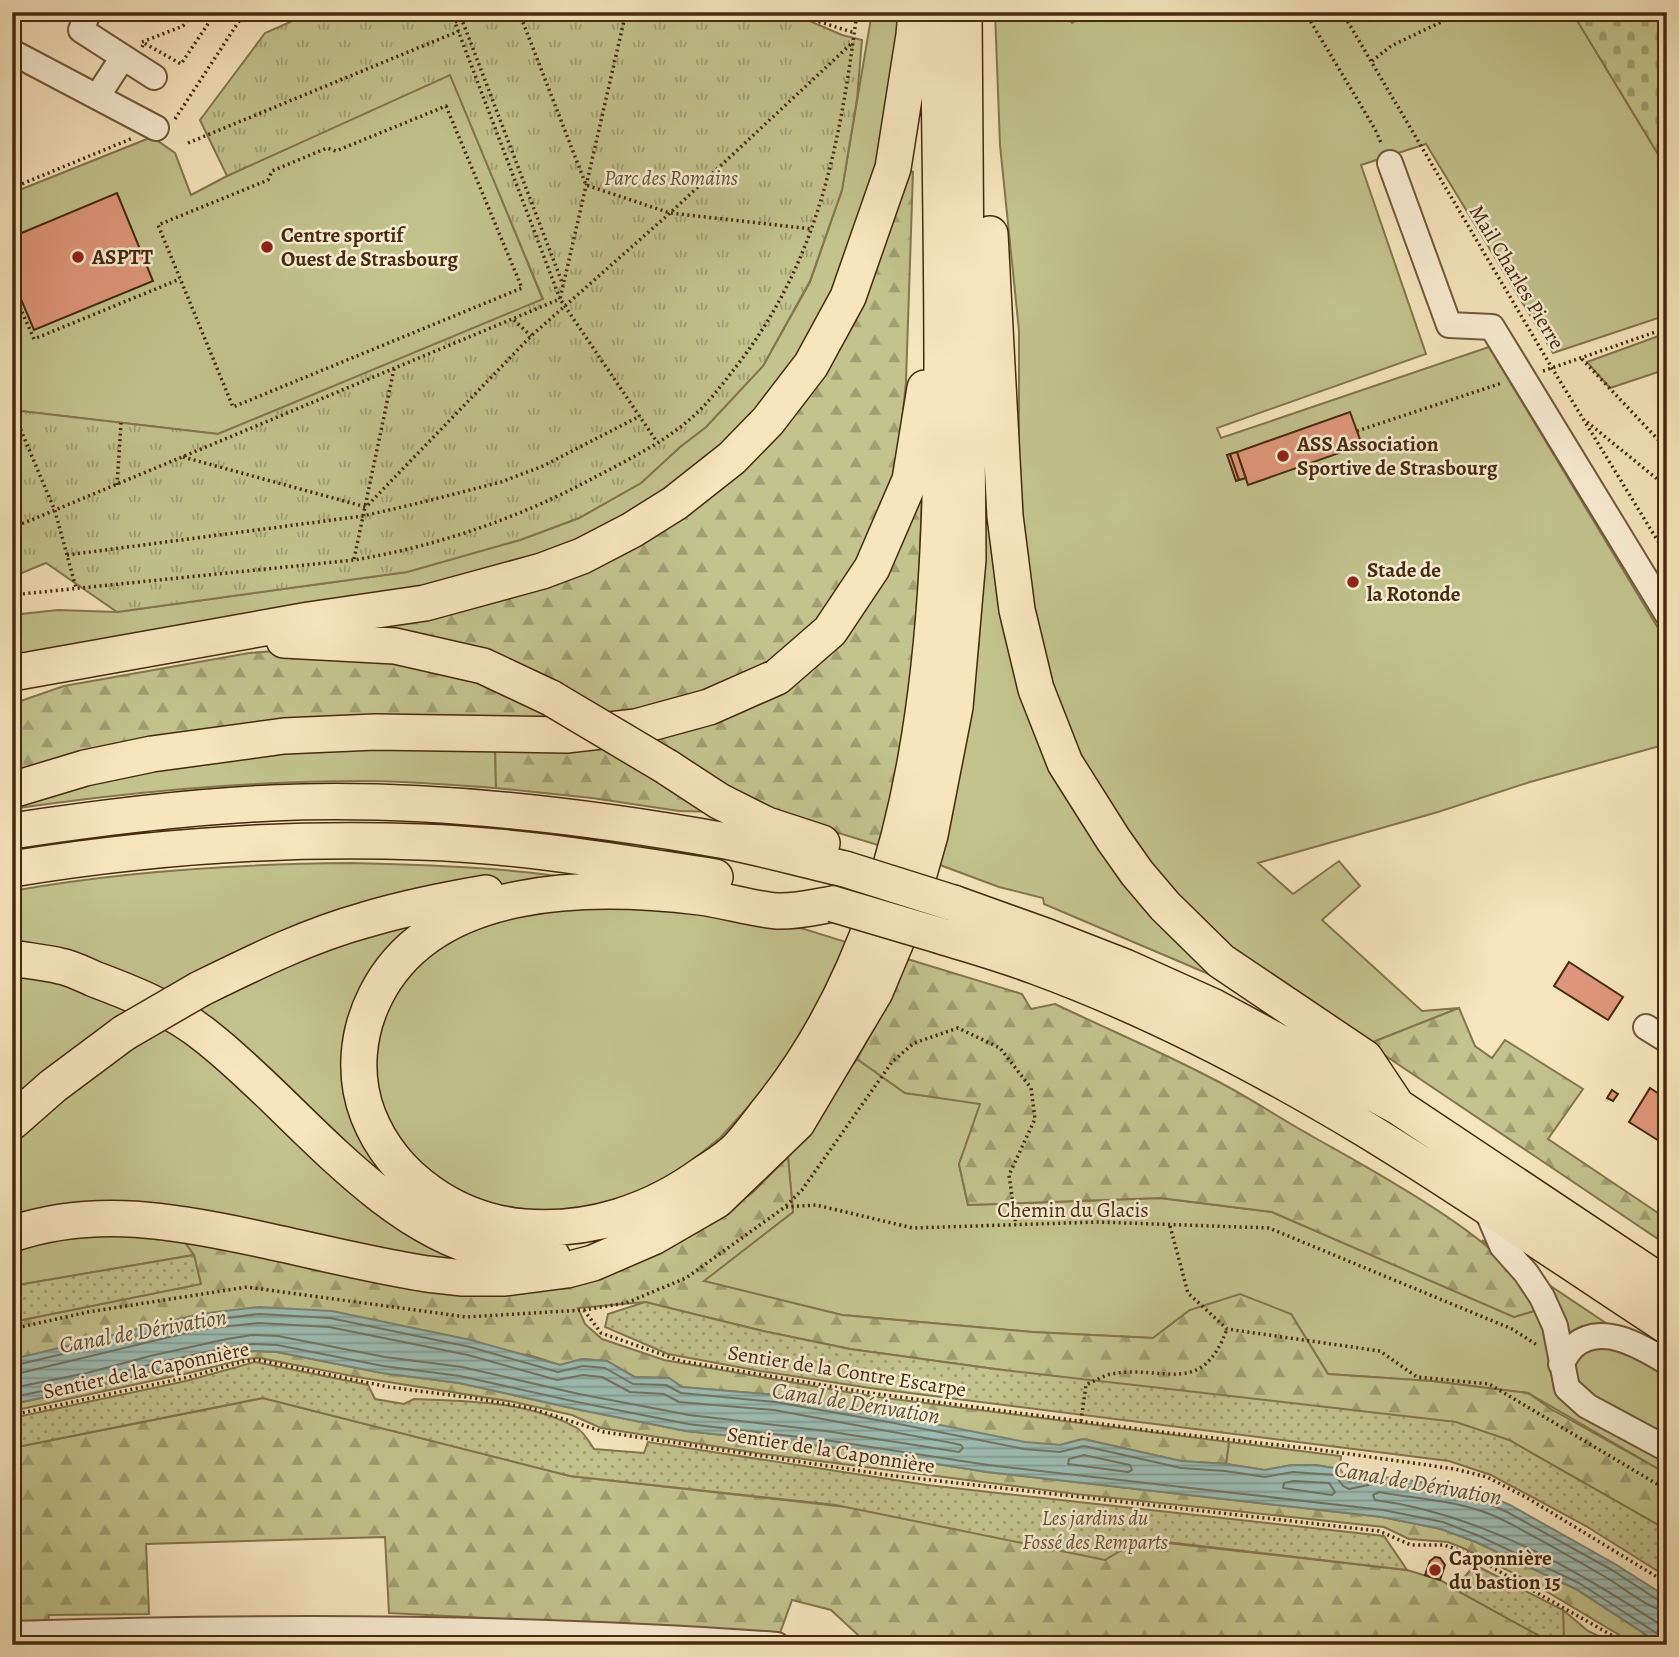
<svg xmlns="http://www.w3.org/2000/svg" width="1679" height="1657" viewBox="0 0 1679 1657" font-family="Alegreya,serif">
<style>
.grass{fill:#c2c38d;stroke:#84764e;stroke-width:2}
.forest{fill:url(#forest-firs);stroke:#84764e;stroke-width:2}
.cemetery{fill:url(#cemetery-stones);stroke:#84764e;stroke-width:2}
.park{fill:url(#park-tufts);stroke:#84764e;stroke-width:2}
.garden{fill:url(#garden-dots);stroke:#84764e;stroke-width:2}
.water{fill:url(#water-rules);stroke:#7b8373;stroke-width:2}
.lines{fill:none;stroke-linecap:round;stroke-linejoin:round}
.shore{stroke:#727462;stroke-width:2}
.building{fill:#df987b;stroke:#472a0e;stroke-width:2}
.minor-casing{stroke:#73593a;stroke-width:28}
.highway-casing{stroke:#472a0e;stroke-width:38}
.path{stroke:#472a0e;stroke-width:3.5;stroke-dasharray:2 3.5;stroke-linecap:butt}
.minor{stroke:#f9eed4;stroke-width:24}
.highway{stroke:#f6e5bd;stroke-width:35}
.highway-bridge-casing{stroke:#472a0e;stroke-width:38;stroke-linecap:butt}
.highway-bridge{stroke:#f6e5bd;stroke-width:35}
.poi-dot{fill:#8f2418;stroke:#f9eed4;stroke-width:2.5}
.labels{text-anchor:middle;dominant-baseline:central;stroke-width:5;stroke-linejoin:round;paint-order:stroke}
.park-label{font-size:21px;font-style:italic;fill:#66502e;stroke:#f9eed4}
.poi-label{font-size:21px;font-weight:bold;fill:#472a0e;stroke:#f9eed4;text-anchor:start}
.street-label{font-size:21px;fill:#472a0e;stroke:#f9eed4}
.water-label{font-size:23px;font-style:italic;fill:#5c4f38;stroke:#f9eed4}
</style>
<defs>
<pattern id="forest-firs" width="22" height="20" patternUnits="userSpaceOnUse" patternTransform="scale(1.75)"><rect width="22" height="20" fill="#c2c38d"/><path d="M5 1l3.5 6h-7zM16 11l3.5 6h-7z" fill="#9f9f72"/></pattern>
<pattern id="cemetery-stones" width="16" height="16" patternUnits="userSpaceOnUse" patternTransform="scale(1.75)"><rect width="16" height="16" fill="#c2c38d"/><path d="M2 7V4a2 2 0 0 1 4 0v3zM10 15v-3a2 2 0 0 1 4 0v3z" fill="#9f9f72"/></pattern>
<pattern id="park-tufts" width="24" height="20" patternUnits="userSpaceOnUse" patternTransform="scale(1.75)"><rect width="24" height="20" fill="#c2c38d"/><path d="M3 7l-1-3M5 7V3M7 7l1-3M15 17l-1-3M17 17v-4M19 17l1-3" fill="none" stroke="#9f9f72"/></pattern>
<pattern id="garden-dots" width="8" height="8" patternUnits="userSpaceOnUse" patternTransform="scale(1.75)"><rect width="8" height="8" fill="#c2c38d"/><path d="M2 2h.1M6 6h.1" fill="none" stroke="#9f9f72" stroke-width="1.8" stroke-linecap="round"/></pattern>
<pattern id="water-rules" width="6" height="5" patternUnits="userSpaceOnUse" patternTransform="scale(1.75)"><rect width="6" height="5" fill="#9dbeb6"/><path d="M0 2.5h6" fill="none" stroke="#829b92"/></pattern>
</defs>
<rect width="100%" height="100%" fill="#f6e5bd"/>
<filter id="stains"><feTurbulence type="fractalNoise" baseFrequency=".00286" numOctaves="4"/><feColorMatrix values="0 0 0 0 .2 0 0 0 0 .09 0 0 0 0 .02 0 0 0 .5 -.17"/></filter>
<radialGradient id="worn" r=".72"><stop offset=".6" stop-color="#630" stop-opacity="0"/><stop offset="1" stop-color="#630" stop-opacity=".3"/></radialGradient>
<!-- grass -->
<path class="grass" d="M872 12H903L866 222 800 362 703 470 581 547 452 587 12 658V615L58 610 117 612 407 572 520 540 579 518 641 483 680 447 706 427 763 366 810 282 842 190Z
M995 12H1065L1072 23 1090 12H1572L1667 169V315L1553 353 1426 144 1361 165 1426 354 1217 428 1221 438 1489 347 1667 643V744L1530 782 1438 812 1258 863 1293 894 1339 861 1360 886 1322 920 1422 1011 1459 1008 1368 1044 1273 988 1161 886 1067 749 1026 594 1019 503V331L1000 145Z
M450 74 543 300 218 434 12 410V193L152 137 175 153 191 195 227 176Z
M1667 333V369L1610 388 1587 362Z
M985 389 1020 670 1211 975 1044 904 1043 898 999 887 940 865 966 737 979 643Z
M495 742 496 788C452 785 407 781 363 781 245 781 128 792 12 809V796L220 750Z
M352 863C428 865 503 867 578 879L495 885 158 997 12 947V891C124 871 238 864 352 863Z
M620 904 772 919 846 942 821 998 792 1048 759 1095 721 1137 684 1167 646 1189 608 1204 526 1214 460 1196 405 1154 374 1088 379 1018 420 957 494 917Z
M446 911 352 1051 416 1208 186 1011 291 958Z
M12 968 49 977 137 1011 12 1106V1041L16 981H12Z
M165 1024 495 1267 12 1222V1133Z
M857 1059 905 1093 981 1103 959 1164 968 1205 1160 1198 1272 1212 1514 1317 1534 1311 1521 1281 1482 1240 1667 1364V1474L1528 1393 1431 1381 1328 1374 1291 1314 1190 1310 1153 1338 1032 1332 842 1315 703 1281 793 1212 788 1157Z
M177 1231 194 1255 12 1286V1243L33 1236Z
M1229 1442 1341 1456 1340 1469 1315 1465H1292L1265 1470 1226 1464Z
M1563 1610 1588 1631 1617 1645H1564Z"/>
<!-- forest -->
<path class="forest" d="M904 168 913 172 906 382 898 459 874 537 843 596 779 658 708 696 609 718 314 632 513 591 763 441Z
M923 473 918 596 910 701 881 846 783 816 645 740 788 682Z
M316 648 484 676 568 724 12 778V704L64 686 249 653Z
M495 742 609 748 716 812 679 811 592 798 496 788Z
M904 958 1022 994 1031 1009 1055 1004C1107 1029 1162 1052 1213 1079 1246 1095 1277 1117 1310 1135 1356 1162 1535 1254 1534 1311L1514 1317 1272 1212 1160 1198 968 1205 959 1164 980 1104 905 1093 857 1059 877 1023Z
M1459 1008 1475 1046 1492 1058 1505 1040 1583 1089 1548 1139 1667 1219V1245L1368 1044Z
M788 1157 793 1212 704 1281 842 1315 1032 1332 1153 1338 1190 1310 1240 1294 1291 1314 1328 1374 1431 1381 1528 1393 1551 1409 1667 1474V1530L1509 1440 850 1349 763 1331 645 1302 578 1308 585 1324 602 1339 664 1360 870 1396 1229 1442 1226 1464 1181 1461 1083 1439 1060 1445 1025 1443 895 1416 776 1395 682 1387 669 1378 635 1377 607 1361 582 1359 560 1365 529 1355 200 1314 12 1360V1322L200 1284 194 1255 177 1231 482 1289 707 1224 752 1193Z
M253 1351 277 1352 382 1373 459 1383 576 1409 686 1431 824 1446 987 1472 1382 1517 1441 1529 1476 1542 1576 1589 1662 1645H1636L1529 1581 1463 1548 1448 1542 1409 1539 1384 1527 1076 1494 757 1453 601 1428 572 1415 514 1402 357 1377 260 1358 244 1359 193 1372 12 1411V1404L90 1388 153 1371Z
M263 1398 570 1476 1407 1570 1440 1580 1556 1645H876L859 1636 831 1610 792 1600 780 1633 389 1613 385 1537 146 1544 149 1614 49 1615 48 1625 12 1623V1448Z"/>
<!-- cemetery -->
<path class="cemetery" d="M1572 12H1667V169Z"/>
<!-- park -->
<path class="park" d="M313 12H789L842 35 862 40 857 99 842 190 810 281 763 366 706 427 680 447 641 483 579 518 520 540 407 572 117 612 46 563 12 577V410L218 434 543 299 450 75 227 176 200 120 265 33Z"/>
<!-- garden -->
<path class="garden" d="M194 1255 201 1284 12 1322V1286Z
M645 1302 763 1331 850 1349 995 1369 1456 1422 1509 1440 1667 1530V1577L1586 1526 1491 1475 1449 1461 870 1388 760 1371 668 1354 605 1327 608 1314Z
M255 1362 368 1385 375 1399 404 1404 414 1399C467 1401 529 1401 577 1428 584 1432 589 1442 594 1449L644 1453 648 1442 927 1485 1384 1536 1407 1570 1140 1539 1105 1560 836 1505 570 1476 263 1398 12 1448V1418L186 1381Z
M1475 1565 1563 1610 1564 1645H1556L1454 1589Z"/>
<!-- water -->
<path class="water" d="M259 1307 332 1311 471 1340 560 1365 582 1359 607 1361 634 1377 669 1378 682 1387 776 1395 895 1416 1025 1442 1060 1445 1083 1439 1181 1461 1226 1464 1265 1470 1292 1465H1315L1340 1469 1349 1482 1377 1476 1451 1486 1483 1494 1510 1505 1615 1564 1667 1597V1645H1662L1576 1589 1476 1542 1441 1529 1382 1517 987 1472 824 1446 686 1431 576 1409 459 1383 382 1373 277 1352 253 1351 230 1354 153 1371 90 1388 12 1404 13 1359 200 1314Z"/>
<g class="lines">
<!-- shore -->
<path class="shore" d="M12 1366 202 1321 259 1314 330 1318 470 1347 558 1372 583 1366 605 1368 633 1384 666 1385 681 1393 775 1402 894 1423 1024 1449 1060 1452 1084 1446 1181 1468 1225 1471 1265 1477 1293 1472 1335 1475 1343 1486 1349 1489 1378 1483 1449 1493 1481 1500 1507 1512 1612 1570 1661 1602 1667 1603
M12 1375 203 1329 259 1323 329 1327 468 1355 557 1380 583 1375 602 1377 630 1392 664 1394 679 1402 774 1410 947 1442 961 1445 963 1448 959 1452 826 1431 689 1415 579 1394 462 1367 385 1357 278 1336 252 1335 227 1339 150 1356 87 1373 12 1388
M12 1397 89 1382 152 1364 229 1347 253 1344 277 1345 383 1366 460 1376 577 1402 688 1424 825 1440 988 1465 1383 1510 1443 1522 1479 1536 1579 1583 1661 1636 1665 1645
M1084 1455 1130 1465 1132 1470 1128 1472 1068 1464 1069 1459Z
M1294 1481 1329 1483 1335 1492 1332 1495 1283 1488 1284 1483Z
M1667 1611C1649 1610 1623 1587 1607 1578 1573 1558 1538 1538 1503 1520 1464 1500 1421 1500 1379 1492L1373 1495 1375 1500C1482 1514 1579 1571 1667 1629"/>
</g>
<!-- building -->
<path class="building" d="M44 12H75L47 21Z
M117 193 153 281 34 330 12 278V237Z
M1350 412 1362 445 1248 485 1237 452Z
M1237 452 1246 478 1239 480 1230 454Z
M1230 454 1239 480 1236 481 1227 455Z
M1569 962 1623 997 1608 1020 1554 986Z
M1650 1088 1667 1099V1146L1629 1122Z
M1612 1090 1618 1094 1613 1101 1607 1098Z
M1435 1557 1440 1558 1445 1565 1440 1580 1425 1575 1430 1561Z
M380 1643V1645H313Z"/>
<g class="lines">
<defs>
<path id="minor" d="M84 12 86 18 81 30 154 77
M12 52 156 128
M97 97 123 57
M1390 163 1449 325 1492 327 1667 614
M1646 1027 1667 1040
M1485 1206 1502 1246 1526 1273 1542 1297 1555 1326 1567 1388 1587 1406 1667 1449
M1561 1364C1565 1358 1569 1350 1574 1346 1602 1322 1642 1347 1667 1362
M12 1634C266 1626 524 1626 777 1645"/>
<path id="highway" d="M990 234 1005 516 1017 610 1036 689 1065 763 1113 839 1137 873 1165 906 1221 961 1365 1058 1397 1106
M284 640 395 646 483 666 551 698
M12 673 309 620 425 603 542 571 582 556 632 530 675 503 732 458 768 421 811 365 848 297 893 168 914 35 916 12
M667 767 719 801 767 825 822 843
M12 790 85 768 152 754 284 736 375 732 566 735 636 727 709 707 777 677 830 631 872 568 910 480 925 388
M12 831C98 818 185 807 271 803 418 796 581 815 726 841 766 849 805 860 845 869
M12 869C147 847 283 837 420 842 519 845 617 862 715 877
M953 903 1048 937 1125 967 1212 1006 1397 1106 1667 1286
M833 904C815 907 795 912 777 911 751 909 725 900 700 897 592 884 433 883 376 995 357 1032 353 1076 368 1115 393 1179 457 1221 524 1227 589 1232 651 1212 703 1174 715 1166 729 1158 739 1147 749 1136 758 1124 767 1112 931 910 941 621 942 372 942 252 940 132 938 12
M941 936C973 946 1005 955 1037 967 1149 1008 1262 1067 1365 1129 1467 1191 1566 1260 1667 1326
M12 958C28 961 44 962 60 966 71 968 83 974 94 979 134 994 174 1010 207 1037 294 1105 378 1224 488 1251 509 1256 530 1256 552 1256
M200 989C253 963 307 936 365 920 405 908 445 900 486 893
M12 1122 53 1086 124 1033
M12 1234C95 1206 176 1221 259 1239 315 1251 370 1265 427 1274L463 1278H505L567 1270 593 1263 653 1237 717 1200 797 1123 875 992 908 913 930 835 955 707 968 559 964 12"/>
</defs>
<!-- minor casing -->
<use href="#minor" class="minor-casing"/>
<!-- highway casing -->
<use href="#highway" class="highway-casing"/>
<!-- path -->
<path class="path" d="M459 12 563 285
M519 12 586 185 670 213 812 229
M626 12 560 299 657 442
M799 12 820 22 855 33
M1305 12 1375 129 1382 145
M1342 12 1552 368 1667 556
M455 22 478 12
M142 42 183 26 193 12
M142 47 144 43 181 64 216 12
M1372 61 1391 46 1462 12
M446 106 522 288 233 407 158 225 268 180 272 171 327 148 336 151Z
M175 119 245 12
M188 143 459 31
M12 188 133 138
M12 287 22 312 12 323
M22 312 34 339 180 279
M514 320 531 336
M1582 359 1667 449
M1543 371 1667 328
M12 409 55 511 76 588
M1587 422 1667 487
M1357 431 1502 383
M183 457 366 507 531 336 670 213 851 44
M117 485 121 423
M12 528 560 299 451 12
M67 555 363 516 419 503 501 482 543 466 640 416
M354 559 394 369
M12 595 354 560C433 547 513 520 584 483 619 464 659 446 689 420 706 406 721 386 735 368 819 261 840 144 857 12
M786 1206 802 1190 892 1062 914 1043 958 1028 1000 1048 1031 1088 1035 1119 1009 1175 1016 1225
M1170 1226 1188 1293 1227 1329 1380 1351 1417 1377 1489 1384 1667 1490
M584 1310 601 1333 681 1361 870 1393 1161 1432 1314 1449 1455 1469 1487 1477 1529 1499 1667 1583
M12 1329 88 1312 247 1287 466 1317 584 1310 626 1303 686 1278 785 1207 816 1205 913 1228 1098 1222 1269 1228 1512 1329 1537 1345
M12 1415 189 1377 245 1361 258 1360 389 1387 473 1398 530 1408 604 1432 887 1475 1379 1531 1411 1545H1444L1465 1552 1629 1645
M1081 1421 1086 1385C1094 1381 1103 1376 1111 1374 1164 1364 1201 1399 1227 1329"/>
<!-- minor -->
<use href="#minor" class="minor"/>
<!-- highway -->
<use href="#highway" class="highway"/>
<defs>
<path id="highway-bridge" d="M551 698 667 767
M845 869 953 903
M833 904 941 936
M124 1033 200 989"/>
</defs>
<!-- highway-bridge casing -->
<use href="#highway-bridge" class="highway-bridge-casing"/>
<!-- highway-bridge -->
<use href="#highway-bridge" class="highway-bridge"/>
</g>
<!-- markers -->
<g class="poi-dot">
<circle cx="267" cy="247" r="7"/>
<circle cx="78" cy="257" r="7"/>
<circle cx="1283" cy="456" r="7"/>
<circle cx="1353" cy="582" r="7"/>
<circle cx="1435" cy="1570" r="7"/>
</g>
<g class="labels">
<!-- park labels -->
<g class="park-label">
<text x="671" y="178">Parc des Romains</text>
<text x="1095" y="1518">Les jardins du<tspan x="1095" dy="24">Fossé des Remparts</tspan></text>
</g>
<!-- poi labels -->
<g class="poi-label">
<text x="281" y="235">Centre sportif<tspan x="281" dy="24">Ouest de Strasbourg</tspan></text>
<text x="92" y="257">ASPTT</text>
<text x="1297" y="444">ASS Association<tspan x="1297" dy="24">Sportive de Strasbourg</tspan></text>
<text x="1367" y="570">Stade de<tspan x="1367" dy="24">la Rotonde</tspan></text>
<text x="1449" y="1558">Caponnière<tspan x="1449" dy="24">du bastion 15</tspan></text>
</g>
<!-- street labels -->
<g class="street-label">
<text transform="translate(1517 277) rotate(59)">Mail Charles Pierre</text>
<text x="1073" y="1210">Chemin du Glacis</text>
<text transform="translate(146 1370) rotate(-12)">Sentier de la Caponnière</text>
<text transform="translate(847 1371) rotate(9)">Sentier de la Contre Escarpe</text>
<text transform="translate(831 1450) rotate(9)">Sentier de la Caponnière</text>
</g>
<!-- water labels -->
<g class="water-label">
<text transform="translate(143 1331) rotate(-10)">Canal de Dérivation</text>
<text transform="translate(856 1403) rotate(9)">Canal de Dérivation</text>
<text transform="translate(1418 1483) rotate(10)">Canal de Dérivation</text>
</g>
</g>
<!-- margin -->
<rect width="1679" height="1657" fill="none" stroke="#f6e5bd" stroke-width="42"/>
<rect x="14" y="14" width="1651" height="1629" fill="none" stroke="#472a0e" stroke-width="3.5"/>
<rect x="21" y="21" width="1637" height="1615" fill="none" stroke="#472a0e" stroke-width="2"/>
<rect width="100%" height="100%" filter="url(#stains)"/>
<rect width="100%" height="100%" fill="url(#worn)"/>
</svg>
